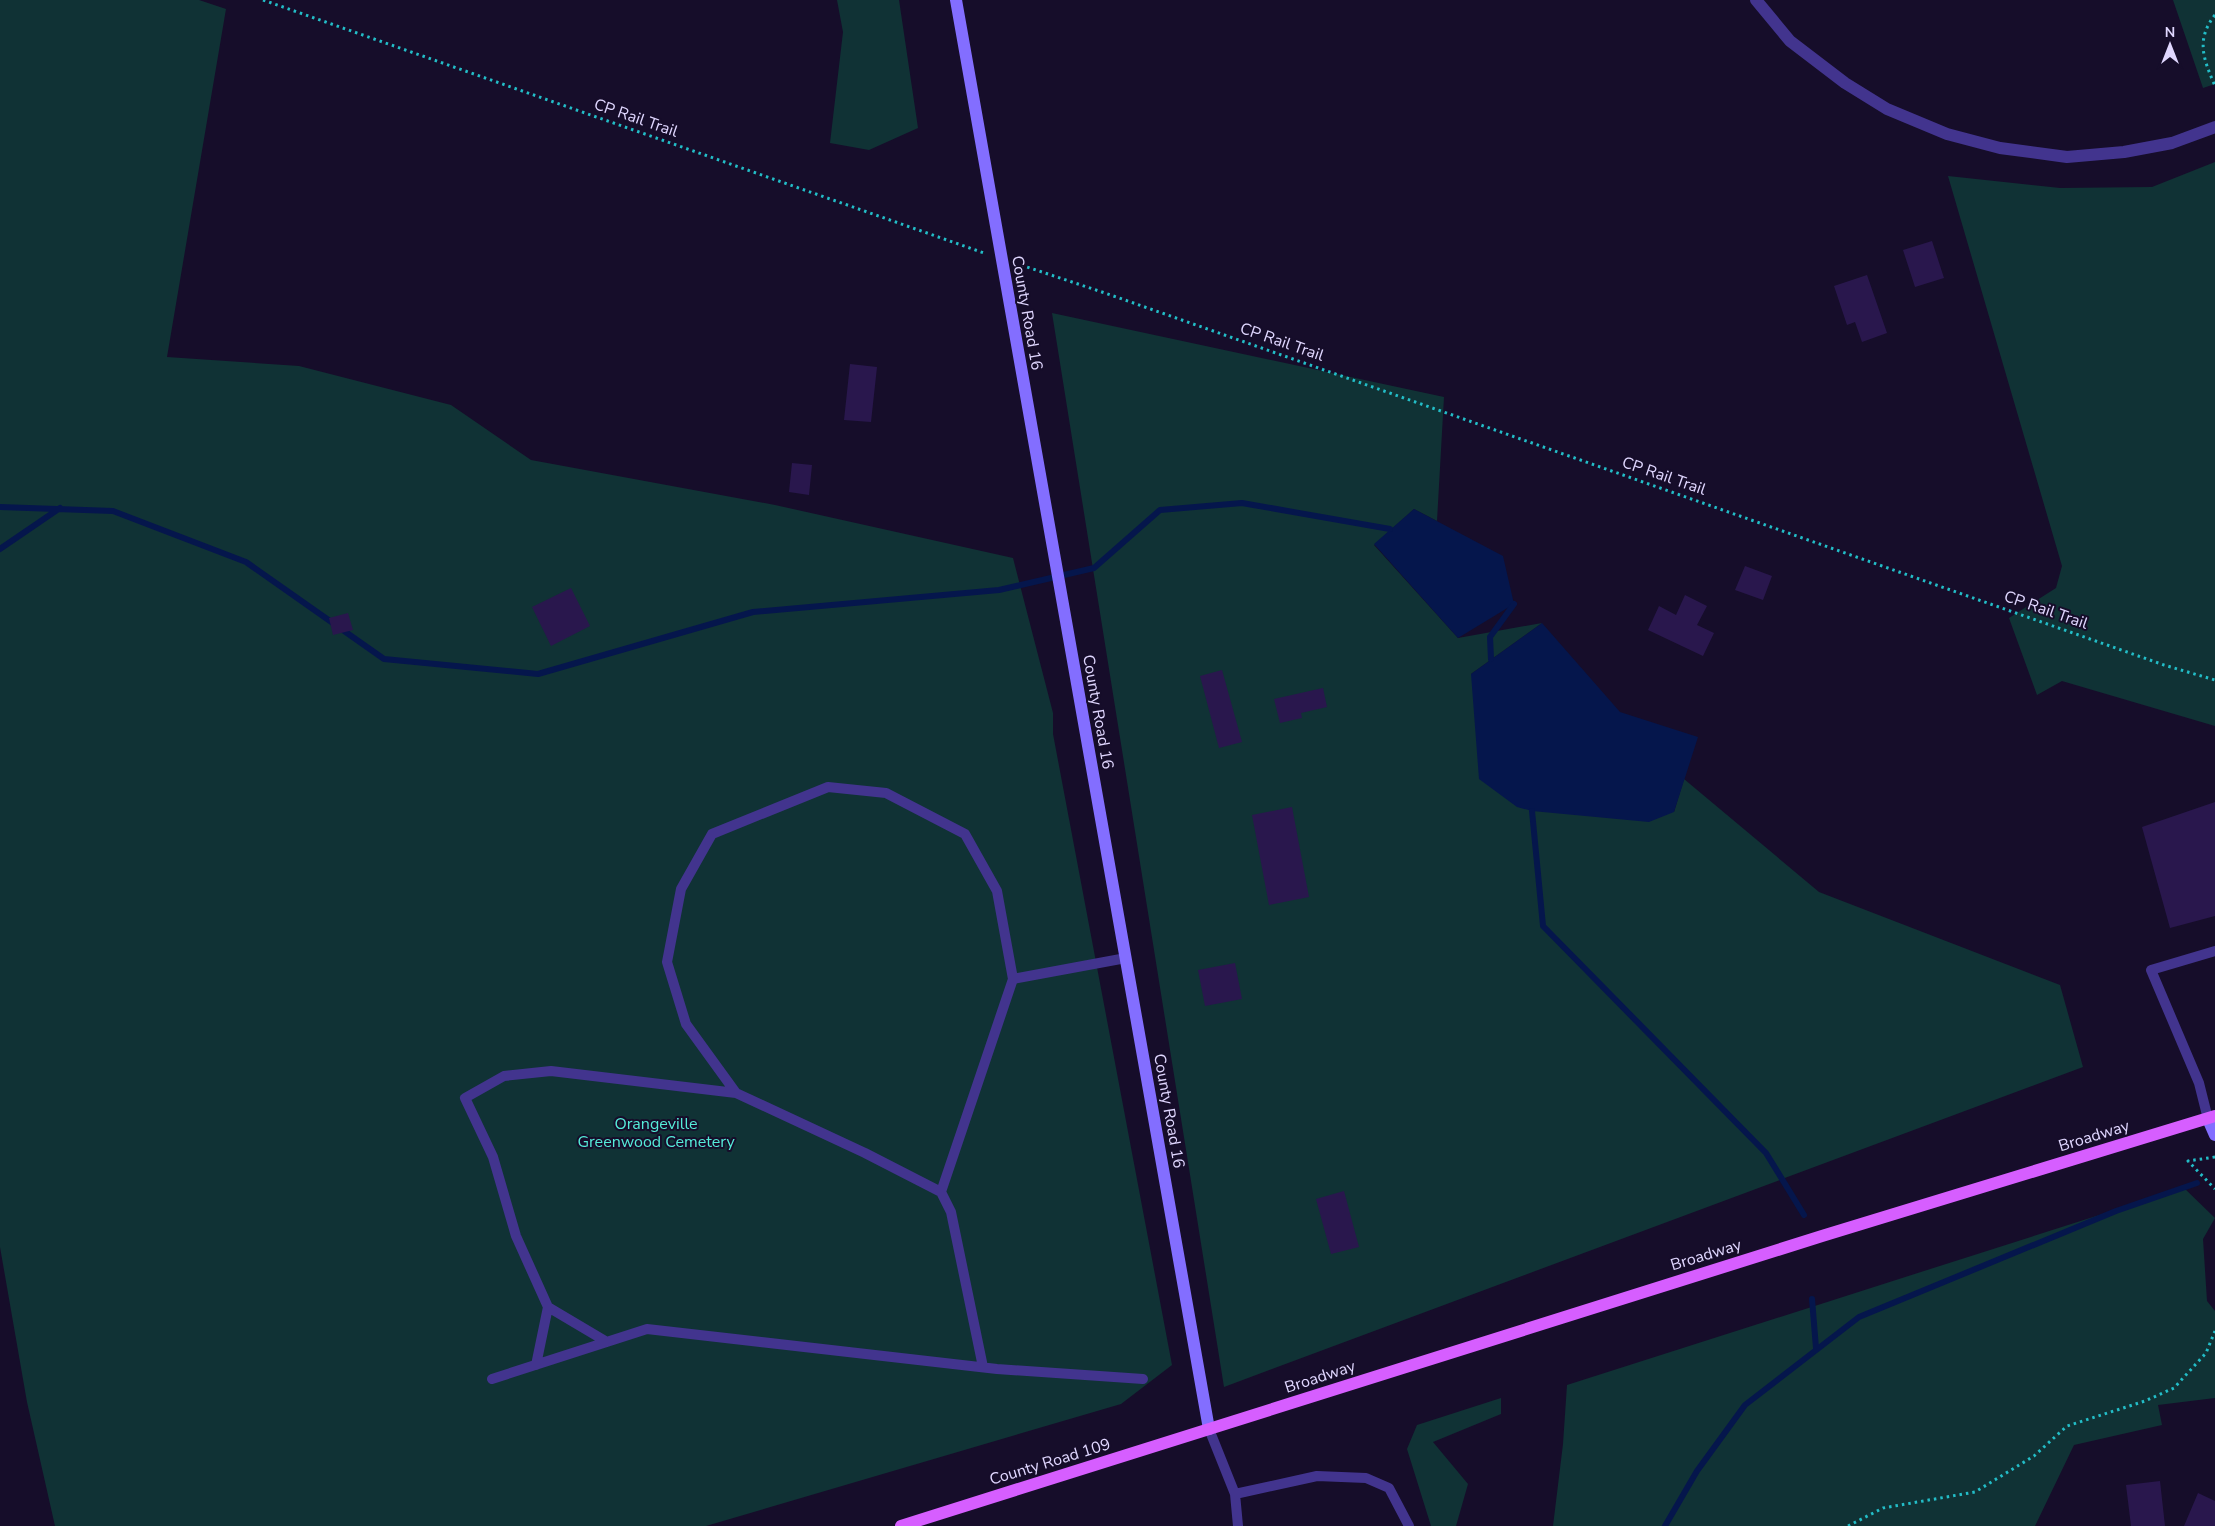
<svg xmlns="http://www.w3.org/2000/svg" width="2215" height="1526" viewBox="0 0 2215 1526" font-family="'Nunito Sans',sans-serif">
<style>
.green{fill:#103235}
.water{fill:#05164c}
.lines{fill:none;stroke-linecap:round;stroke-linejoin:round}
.stream{stroke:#05164c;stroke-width:6}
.building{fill:#29174d}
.path{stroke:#23bdc7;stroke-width:3;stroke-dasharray:2.5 4;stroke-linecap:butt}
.lane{stroke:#42348e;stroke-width:10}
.street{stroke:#42348e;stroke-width:12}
.secondary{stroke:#836eff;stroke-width:12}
.primary{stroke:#d65eff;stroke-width:12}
.labels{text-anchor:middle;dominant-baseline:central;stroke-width:4;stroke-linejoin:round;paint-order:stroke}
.street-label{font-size:16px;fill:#e0d7ff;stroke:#160d2a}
.park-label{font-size:16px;fill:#55ecd9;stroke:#160d2a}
</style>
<rect width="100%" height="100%" fill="#160d2a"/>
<!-- green -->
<path class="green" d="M0 0H199L226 9 167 357 299 366 451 405 531 460 775 505 1013 558 1053 713V734L1172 1365 1121 1404 706 1526H55L27 1402 0 1247Z
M837 0H899L918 128 869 150 830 143 843 32Z
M2173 0H2215V84L2203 88Z
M2215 162V726L2062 681 2037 695 2009 618 2056 588 2062 566 1948 176 2060 188 2152 187Z
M1052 313 1444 397 1437 521 1414 509 1374 545 1458 638 1542 623 1471 674 1674 812 1684 779 1819 892 2060 985 2083 1067 1224 1387Z
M2184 1188 2215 1218 2203 1239 2207 1301 2215 1311V1398L2158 1405 2162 1425 2074 1445 2035 1526H1553L1563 1444 1567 1385Z
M1501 1398V1414L1433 1442 1468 1484 1456 1526H1431L1407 1449 1417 1425Z"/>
<!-- water -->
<path class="water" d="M1414 509 1503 556 1514 604 1458 638 1374 544Z
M1542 623 1620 712 1698 737 1674 812 1649 822 1532 811 1517 807 1479 779 1471 674Z"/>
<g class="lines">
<!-- stream -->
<path class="stream" d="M0 507 113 511 246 562 384 659 538 674 753 612 999 590 1094 568 1160 510 1242 503 1390 529
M0 549 60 508
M1491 659 1490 637 1514 604
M1532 811 1543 926 1766 1153 1804 1215
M1812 1299 1816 1348
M1665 1526 1697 1471 1745 1405 1859 1317 2116 1211 2197 1183"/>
</g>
<!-- building -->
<path class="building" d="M1932 241 1944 278 1915 287 1903 250Z
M1867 275 1887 333 1862 342 1855 322 1847 325 1834 286Z
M850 364 877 367 871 422 844 420Z
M792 463 812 465 809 495 789 492Z
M1745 566 1772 576 1763 600 1735 590Z
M571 588 590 626 551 646 532 607Z
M1685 595 1707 606 1697 625 1714 633 1703 656 1648 630 1659 606 1676 615Z
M348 613 353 630 333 635 329 618Z
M1222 670 1242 742 1219 748 1200 676Z
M1323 688 1327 707 1301 713 1302 718 1280 723 1274 699Z
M2215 802V916L2170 928 2142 827Z
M1292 807 1309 897 1269 905 1252 815Z
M1235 963 1242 999 1205 1006 1198 970Z
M1344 1191 1359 1247 1331 1254 1316 1199Z
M2160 1481 2165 1526H2131L2126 1485Z
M2198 1493 2215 1501V1526H2184Z"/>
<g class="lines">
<!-- path -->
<path class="path" d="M263 0 984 253
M2215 15C2195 40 2204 60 2215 86
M1021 265 1105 293 2164 665 2215 680
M2215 1157 2188 1161 2215 1189
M1848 1526 1883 1508 1975 1492 2034 1456 2067 1426 2145 1401 2174 1388 2206 1353 2215 1331"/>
<!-- lane -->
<path class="lane" d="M1013 979 1126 958
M736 1093 686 1024 667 962 681 889 712 834 828 787 886 793 965 834 997 891 1013 979 941 1192
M2208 1119 2199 1083 2151 970 2215 951
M607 1342 548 1307 516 1236 493 1157 465 1098 504 1076 551 1071 736 1093 865 1153 941 1192 951 1212 983 1367
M536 1365 548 1307
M492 1379 647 1329 997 1369 1143 1379
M1209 1429 1235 1494 1238 1526
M1235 1494 1317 1476 1366 1478 1389 1488 1409 1526"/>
<!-- street -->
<path class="street" d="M1756 0 1790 41 1845 83 1887 109 1947 134 2000 148 2067 157 2124 152 2172 143 2215 127"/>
<!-- secondary -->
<path class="secondary" d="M956 0 1209 1429
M2208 1119 2215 1135"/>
<!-- primary -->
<path class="primary" d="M901 1526 1822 1236 2215 1116"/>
</g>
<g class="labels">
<!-- street labels -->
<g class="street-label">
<text transform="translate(636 118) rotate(19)">CP Rail Trail</text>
<text transform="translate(1027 313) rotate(80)">County Road 16</text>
<text transform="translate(1282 342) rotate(19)">CP Rail Trail</text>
<text transform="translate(1664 476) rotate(19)">CP Rail Trail</text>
<text transform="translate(2046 610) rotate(19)">CP Rail Trail</text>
<text transform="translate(1098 712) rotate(80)">County Road 16</text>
<text transform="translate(1169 1111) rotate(80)">County Road 16</text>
<text transform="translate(2094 1136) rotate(-17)">Broadway</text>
<text transform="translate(1706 1255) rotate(-17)">Broadway</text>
<text transform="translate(1320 1377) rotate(-18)">Broadway</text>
<text transform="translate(1050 1462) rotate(-17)">County Road 109</text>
</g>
<!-- park labels -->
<g class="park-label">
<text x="656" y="1124">Orangeville<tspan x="656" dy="18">Greenwood Cemetery</tspan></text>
</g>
</g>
<!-- north arrow -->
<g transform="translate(2170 45)" stroke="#160d2a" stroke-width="4" paint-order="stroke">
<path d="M0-4L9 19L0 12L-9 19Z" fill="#e0d7ff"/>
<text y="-8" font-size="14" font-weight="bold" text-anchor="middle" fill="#e0d7ff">N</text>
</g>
</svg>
